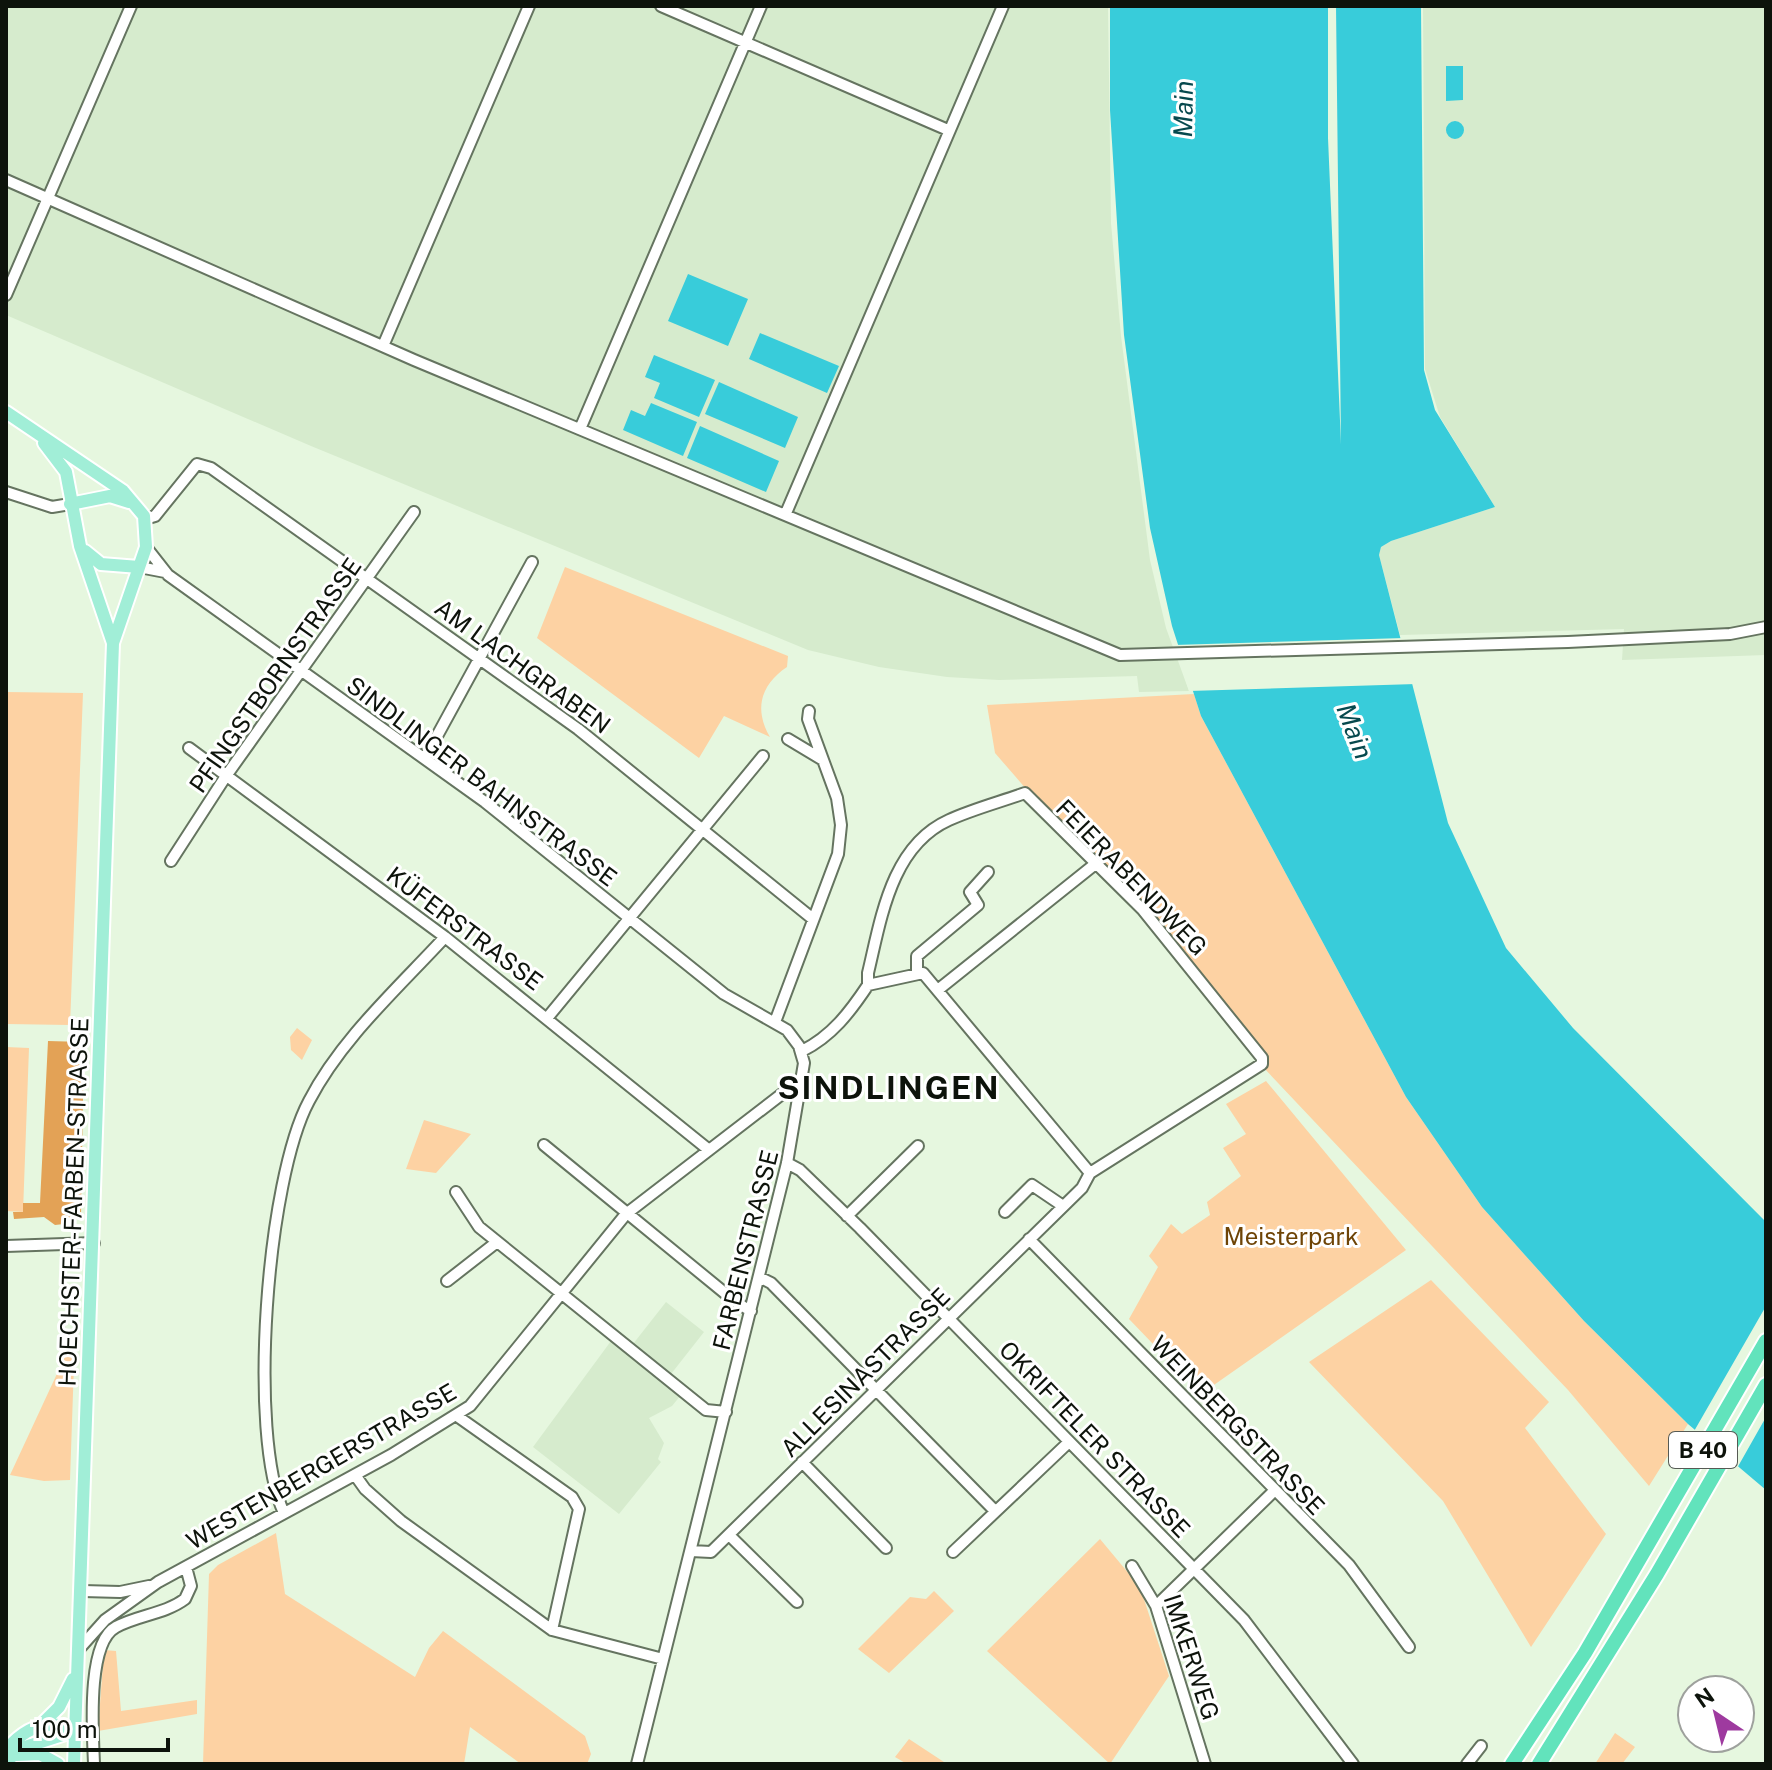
<svg xmlns="http://www.w3.org/2000/svg" width="1772" height="1770" viewBox="0 0 1772 1770" font-family="'Public Sans',sans-serif">
<style>
.built{fill:#d6ebcd}
.green{fill:#fdd2a3}
.forest{fill:#e3a256}
.water{fill:#38ccda}
.pier{fill:#e6f7df}
.lines{fill:none;stroke-linecap:round;stroke-linejoin:round}
.minor-casing{stroke:#657460;stroke-width:14}
.major-casing{stroke:#fff;stroke-width:16}
.highway-casing{stroke:#fff;stroke-width:18}
.minor{stroke:#fff;stroke-width:10}
.major{stroke:#a1eed7;stroke-width:12}
.highway{stroke:#62e3bc;stroke-width:14}
.labels{text-anchor:middle;dominant-baseline:central;stroke-width:6;stroke-linejoin:round;paint-order:stroke}
.shield{fill:#fff;stroke:#565a54;stroke-width:2}
.shield-label{font-size:22px;font-weight:bold;fill:#0d130b}
.street-label{font-size:24px;fill:#0d130b;stroke:#fff}
.park-label{font-size:24px;fill:#6e4406;stroke:#fff}
.water-label{font-size:26px;font-style:italic;fill:#07494e;stroke:#fff}
.district-label{font-size:32px;font-weight:bold;letter-spacing:2px;fill:#0d130b;stroke:#fff}
</style>
<rect width="100%" height="100%" fill="#e6f7df"/>
<!-- built -->
<path class="built" d="M6 6H1108L1111 223 1121 336 1150 560 1166 628 1189 691 1139 692 1137 676 999 680 947 677 879 667 808 650 311 446 6 315Z
M1423 6H1766V655L1622 660 1624 629 1400 635 1379 555 1381 547 1391 541 1495 507 1440 417 1425 369Z
M666 1302 704 1332 671 1374 633 1344Z
M611 1341 681 1395 672 1406 649 1418 664 1443 658 1459 661 1462 619 1514 533 1447Z"/>
<!-- green -->
<path class="green" d="M565 567 788 656 787 667C760 685 754 710 770 737L724 716 699 758 537 638Z
M6 692 83 693 70 1025 6 1024Z
M1194 694 1201 716 1406 1097 1482 1207 1584 1321 1688 1424 1649 1486 1568 1390 1263 1067 1234 1015 1027 790 995 753 987 705Z
M297 1028 312 1040 302 1060 291 1050 290 1037Z
M6 1047 29 1048 23 1212 6 1211Z
M1266 1081 1406 1250 1201 1394 1129 1319 1158 1267 1149 1256 1171 1224 1182 1234 1210 1215 1207 1202 1241 1176 1223 1148 1246 1134 1226 1104Z
M424 1120 471 1134 436 1173 406 1169Z
M1431 1280 1549 1402 1525 1428 1606 1534 1531 1647 1443 1501 1309 1362Z
M75 1335 70 1480 44 1481 10 1475Z
M276 1533 285 1594 415 1677 429 1648 443 1631 585 1736 591 1754 587 1764H521L470 1727 464 1764H203L209 1574 218 1565Z
M1100 1539 1140 1587 1169 1676 1110 1764 987 1651Z
M934 1591 954 1611 889 1673 858 1649 910 1597 926 1599Z
M104 1650 116 1651 121 1711 197 1700V1714L98 1731Z
M1615 1733 1635 1747 1622 1764H1595Z
M909 1739 947 1764H907L895 1757Z"/>
<!-- forest -->
<path class="forest" d="M48 1041 84 1042 81 1214 73 1223 55 1225 44 1217 14 1219 13 1212H23V1203H40Z"/>
<!-- water -->
<path class="water" d="M1110 6H1328V138L1341 444 1336 6H1421L1424 370 1435 410 1495 507 1391 541 1381 547 1379 555 1448 823 1506 948 1573 1028 1766 1222V1490L1688 1424 1584 1321 1482 1207 1406 1097 1201 716 1172 626 1150 528 1124 335 1110 110Z
M1446 66H1463V100L1446 101Z
M1446 130a9 9 0 1 1 18 0a9 9 0 1 1-18 0Z
M688 274 748 299 728 346 668 321Z
M760 333 839 366 827 393 749 359Z
M654 355 715 380 699 417 654 398 660 383 645 377Z
M719 382 798 417 785 448 705 414Z
M651 403 697 422 683 456 623 430 631 410 645 416Z
M700 426 779 461 766 492 687 458Z"/>
<!-- pier -->
<path class="pier" d="M1404 638 1416 684 1189 691 1174 645Z
M1766 1306V1417L1736 1470 1693 1433Z"/>
<g class="lines">
<defs>
<path id="minor" d="M661 6 948 130
M6 180 414 360 1120 655 1568 642 1730 634 1766 627
M6 295 131 6
M383 346 529 6
M580 429 761 6
M6 492 52 507 70 504
M786 513 1003 6
M145 519 155 516 197 464 211 468 578 729 813 919
M146 547 168 575 485 802 724 994 787 1030 799 1046 804 1063 787 1163 637 1764
M139 567 165 572
M788 739 823 760
M189 748 445 937 709 1150
M425 758 532 562
M171 861 226 776 414 512
M917 971V956L978 905 970 892 988 872
M939 989 1094 865
M548 1017 763 756
M775 1022 838 854 841 825 837 798 808 719 809 711
M802 1051C832 1036 850 1012 868 985L923 973 1090 1173
M544 1145 737 1303 751 1311
M787 1163 800 1170 860 1228 1244 1620 1353 1764
M456 1192 479 1227 706 1410 726 1412
M1005 1212 1032 1185 1063 1206
M847 1216 918 1146
M1029 1239 1349 1565 1409 1647
M6 1246 94 1243
M759 1277 771 1283 995 1511
M447 1281 497 1242
M457 1416 572 1497 579 1509 552 1630
M802 1462 886 1548
M355 1475 365 1489 401 1521 552 1630 663 1659
M284 1513C247 1434 267 1179 309 1101 341 1039 398 988 445 937
M729 1535 797 1602
M691 1551 711 1552 1082 1188 1090 1173 1262 1064V1058L1143 910 1025 793C1000 802 973 809 949 820 891 846 881 919 868 973V985
M953 1552 1069 1442
M1132 1566 1156 1606 1205 1764
M83 1591 120 1592 149 1586
M1156 1606 1274 1491
M79 1649 105 1620 158 1582 391 1455 470 1406 626 1214 804 1077
M94 1764C93 1734 86 1643 116 1627 138 1615 165 1614 185 1599L191 1586 186 1567
M1467 1764 1481 1746"/>
<path id="major" d="M6 412 123 491 144 516 146 547 113 643 74 1764
M44 443 66 472 80 546 113 643
M70 504 110 496 129 502
M85 551 101 564 139 567
M41 1725 59 1707 73 1679
M6 1750C24 1729 46 1718 72 1729
M17 1755 40 1754 58 1764
M6 1761 25 1747 72 1732"/>
<path id="highway" d="M1512 1764 1585 1653 1766 1341
M1539 1764 1657 1574 1766 1385"/>
</defs>
<!-- minor casing -->
<use href="#minor" class="minor-casing"/>
<!-- major casing -->
<use href="#major" class="major-casing"/>
<!-- highway casing -->
<use href="#highway" class="highway-casing"/>
<!-- minor -->
<use href="#minor" class="minor"/>
<!-- major -->
<use href="#major" class="major"/>
<!-- highway -->
<use href="#highway" class="highway"/>
</g>
<g class="labels">
<!-- shield labels -->
<rect class="shield" x="1669" y="1432" width="68" height="36" rx="6"/>
<g class="shield-label">
<text x="1703" y="1450">B 40</text>
</g>
<!-- street labels -->
<g class="street-label">
<text transform="translate(523 666) rotate(36)">AM LACHGRABEN</text>
<text transform="translate(275 675) rotate(-55)">PFINGSTBORNSTRASSE</text>
<text transform="translate(482 781) rotate(37)">SINDLINGER BAHNSTRASSE</text>
<text transform="translate(1132 877) rotate(46)">FEIERABENDWEG</text>
<text transform="translate(465 928) rotate(37)">KÜFERSTRASSE</text>
<text transform="translate(73 1202) rotate(-88)">HOECHSTER-FARBEN-STRASSE</text>
<text transform="translate(745 1250) rotate(-76)">FARBENSTRASSE</text>
<text transform="translate(865 1372) rotate(-45)">ALLESINASTRASSE</text>
<text transform="translate(1238 1425) rotate(46)">WEINBERGSTRASSE</text>
<text transform="translate(1095 1439) rotate(46)">OKRIFTELER STRASSE</text>
<text transform="translate(321 1466) rotate(-30)">WESTENBERGERSTRASSE</text>
<text transform="translate(1192 1657) rotate(72)">IMKERWEG</text>
</g>
<!-- park labels -->
<g class="park-label">
<text x="1291" y="1236">Meisterpark</text>
</g>
<!-- water labels -->
<g class="water-label">
<text transform="translate(1183 109) rotate(-89)">Main</text>
<text transform="translate(1355 731) rotate(69)">Main</text>
</g>
<!-- district labels -->
<g class="district-label">
<text x="889" y="1087">SINDLINGEN</text>
</g>
</g>
<!-- border -->
<rect width="1772" height="1770" fill="none" stroke="#0d130b" stroke-width="16"/>
<!-- north arrow -->
<g transform="translate(1716 1714) rotate(325)"><circle r="38" fill="#ffffff" stroke="#9ea19d" stroke-width="2"/>
<path d="M0-6L14 30L0 20L-14 30Z" fill="#9e3a9f"/>
<text y="-12" font-size="22" font-weight="bold" text-anchor="middle" fill="#0d130b">N</text>
</g>
<!-- scale -->
<path d="M20 1738v12h148v-12" fill="none" stroke="#0d130b" stroke-width="4"/>
<text x="32" y="1738" font-size="24" fill="#0d130b" stroke="#ffffff" stroke-width="6" paint-order="stroke">100 m</text>
</svg>
